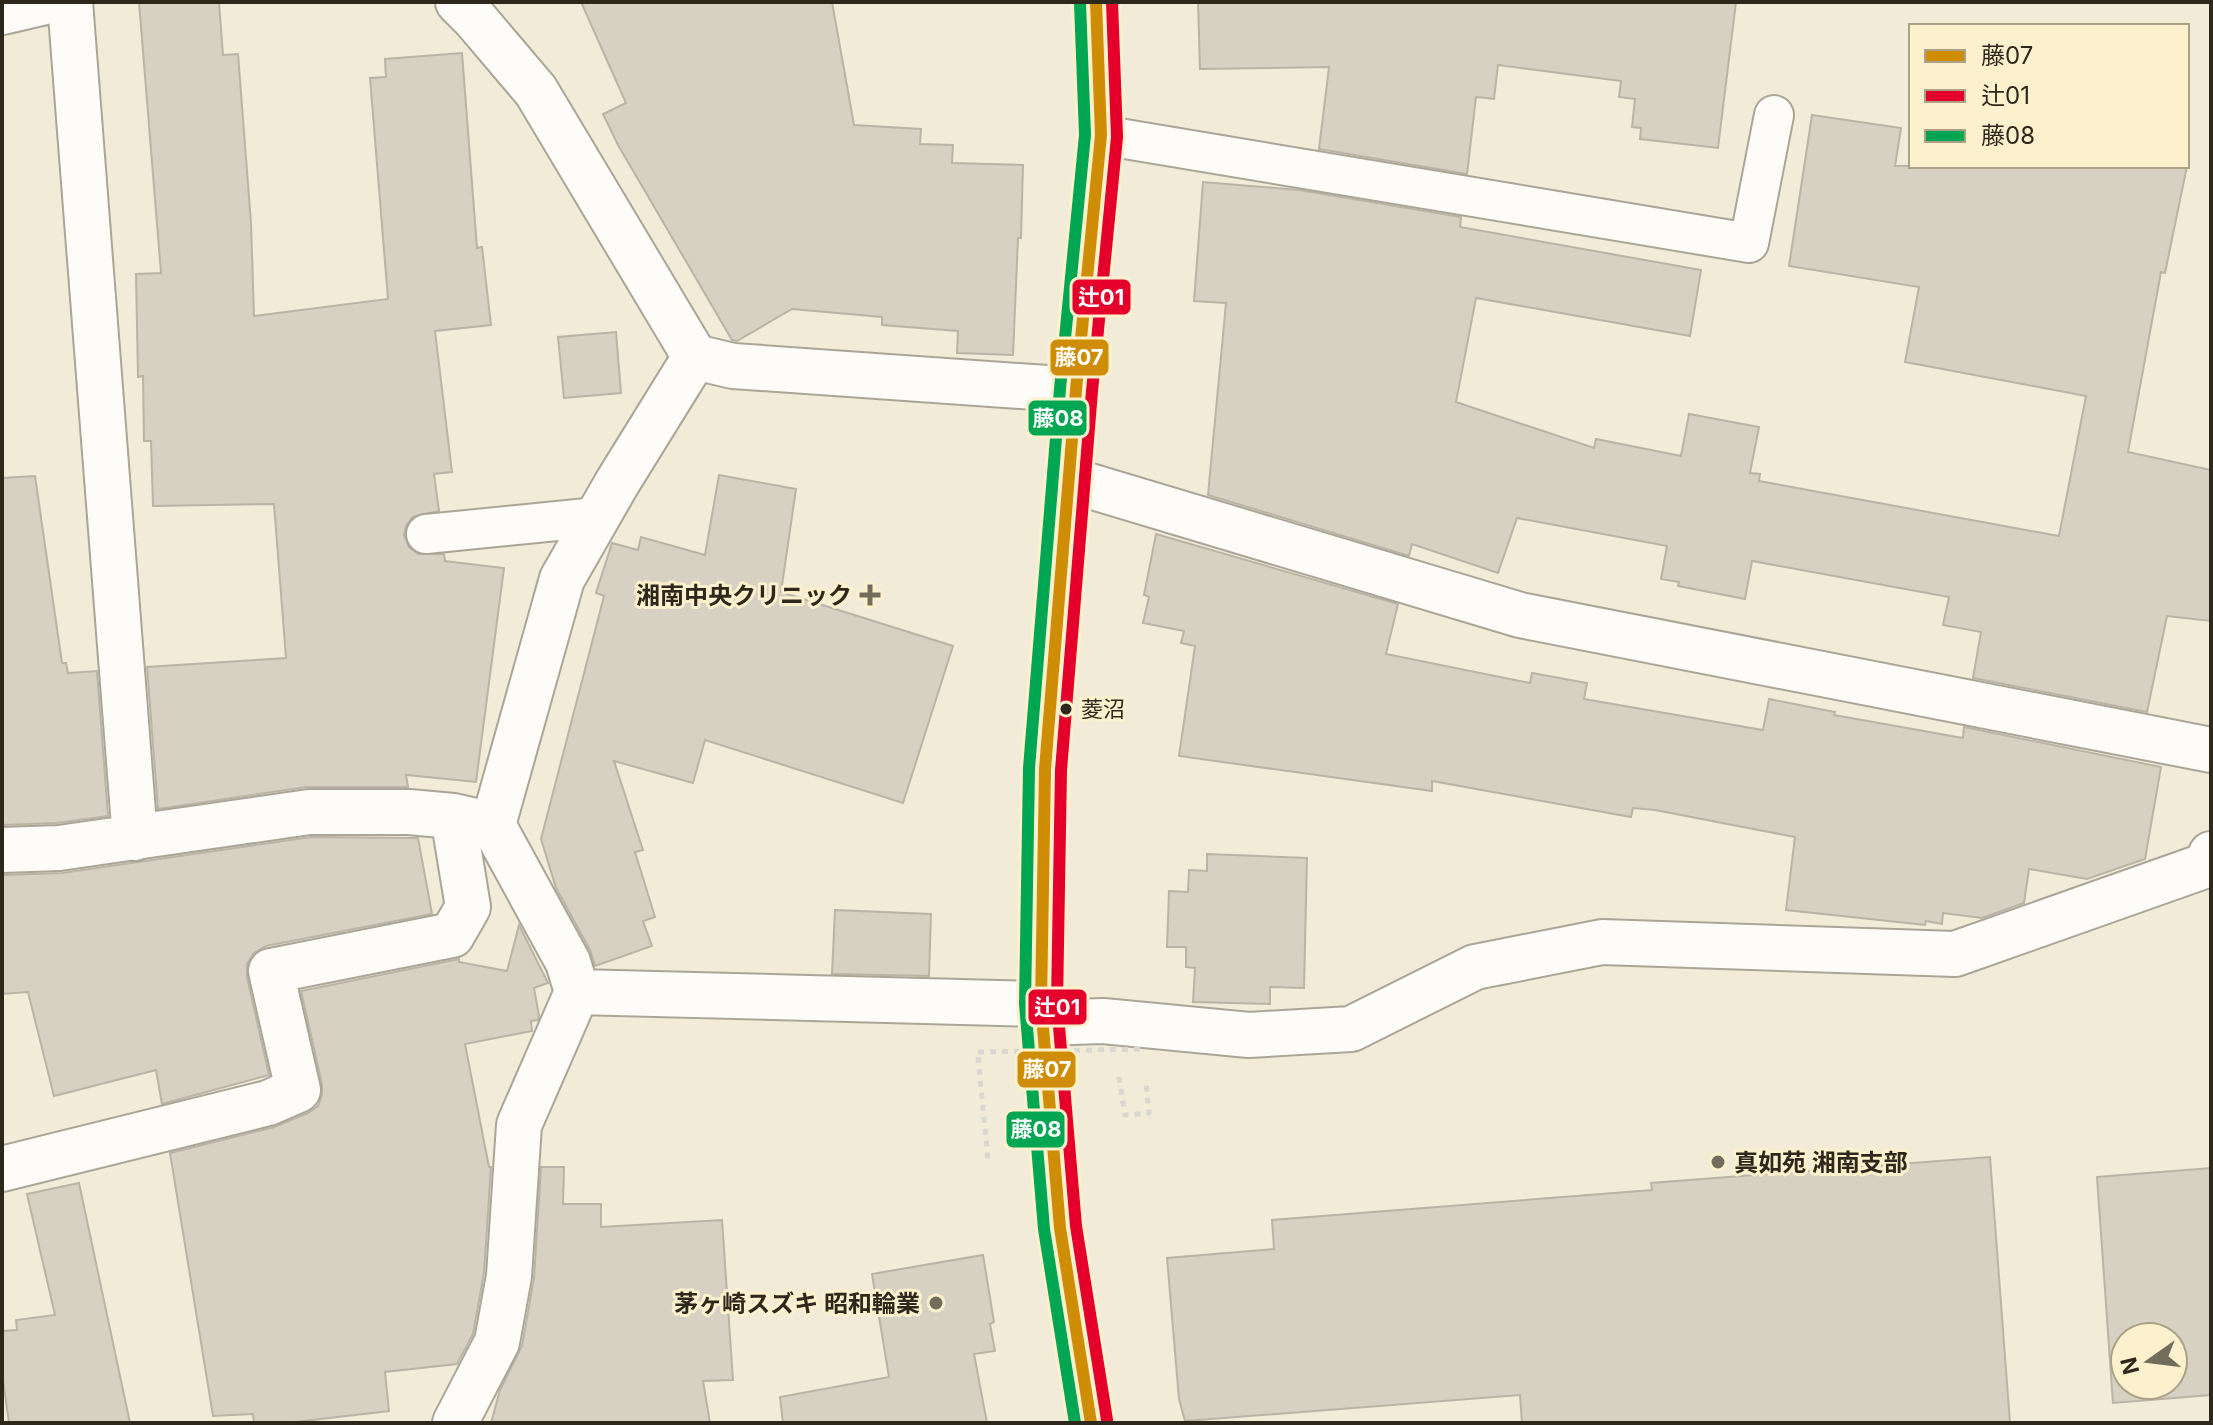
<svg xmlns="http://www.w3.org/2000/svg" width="2213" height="1425" viewBox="0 0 2213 1425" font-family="Inter,'Noto Sans JP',sans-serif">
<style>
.building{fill:#d6d1c2;stroke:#b9b4a5;stroke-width:2;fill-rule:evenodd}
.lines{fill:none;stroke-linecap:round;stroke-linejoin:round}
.service-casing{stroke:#aaa597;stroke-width:42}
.minor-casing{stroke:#aaa597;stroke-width:48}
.trunk-casing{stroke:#bfb5a4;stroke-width:48}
.path{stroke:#d9d7d2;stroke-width:5;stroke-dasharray:6 6;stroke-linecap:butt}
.service{stroke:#fdfcf9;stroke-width:38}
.minor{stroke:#fdfcf9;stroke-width:44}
.trunk{stroke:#f0eae1;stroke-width:44}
.path-bridge{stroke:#d9d7d2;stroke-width:5;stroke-dasharray:6 6;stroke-linecap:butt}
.bus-1-casing{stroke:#fdf1cd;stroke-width:18}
.bus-2-casing{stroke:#fdf1cd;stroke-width:18}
.bus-3-casing{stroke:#fdf1cd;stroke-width:18}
.bus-1{stroke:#cf8d05;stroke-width:12}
.bus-2{stroke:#e4002b;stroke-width:12}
.bus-3{stroke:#00a651;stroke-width:12}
.poi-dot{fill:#726c5d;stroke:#fdf1cd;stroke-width:3}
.bus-dot{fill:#2d281b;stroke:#fdf1cd;stroke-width:3}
.labels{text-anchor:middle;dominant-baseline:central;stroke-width:6;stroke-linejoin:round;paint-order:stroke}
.bus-label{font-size:22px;fill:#2d281b;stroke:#fdf1cd;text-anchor:start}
.poi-label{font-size:24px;font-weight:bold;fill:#2d281b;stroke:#fdf1cd;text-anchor:end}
.line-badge{stroke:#fdf1cd;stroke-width:3}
.badge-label{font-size:22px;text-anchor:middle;font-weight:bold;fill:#fff}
</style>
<rect width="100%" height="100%" fill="#f2ebd8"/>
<!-- building -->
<path class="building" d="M139 2H219L223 55 238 54 251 223 254 316 388 299 370 78 386 77 385 59 462 53 477 248 482 247 491 325 435 331 452 472 434 474 439 511 413 517 406 526 404 535 409 547 418 554H444L445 561 504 568 476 782 406 775 408 787H306L158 809 147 667 286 658 274 504 153 506 151 441H144L143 376 138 377 136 274 161 273Z
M581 2H832L854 125 921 129 920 144 953 145 952 163 1023 165 1021 238H1018L1013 355 957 353 958 331 882 325V317L792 309 737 341 732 340 618 145 603 114 626 103Z
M1198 2H1736L1718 148 1640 139 1641 128 1632 127 1635 99 1619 97 1621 81 1498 65 1494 99 1476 97 1467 174 1319 149 1329 67 1200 69Z
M1812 115 1901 128 1895 166H2187L2165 273 2161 272 2128 452 2211 470V621L2167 616 2147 712 1973 678 1981 632 1943 625 1949 597 1752 561 1745 599 1678 586 1679 582 1661 579 1667 546 1517 518 1498 573 1412 544 1409 556 1208 495 1226 303 1194 301 1203 182 1299 190 1461 217 1460 227 1701 270 1690 336 1476 298 1456 402 1594 448 1596 439 1681 456 1689 414 1759 427 1750 473 1760 474 1759 481 2059 536 2086 396 1905 362 1919 287 1789 266Z
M616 332 621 393 564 398 558 337Z
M719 475 796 489 781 592 953 646 903 803 705 740 693 783 614 761 643 850 635 852 655 917 643 921 652 946 595 966 590 950 556 888 541 839 604 596 596 593 612 543 638 550 641 537 705 555Z
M35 476 62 663H66L68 673 97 671 108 816 57 823 2 825V478Z
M1156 534 1398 604 1386 654 1530 683 1532 673 1587 683 1584 699 1763 730 1769 699 1835 712 1834 715 1963 738 1964 727 2161 767 2145 859 2087 879 2029 869 2024 903 1982 918 1943 913 1942 924 1926 921 1925 925 1786 910 1795 837 1655 810 1633 808 1631 817 1432 781V791L1179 756 1195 646 1181 643 1184 631 1143 623 1149 597 1144 595Z
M311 837 418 838 432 914 266 946 254 953 247 964V977L269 1075 162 1104 156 1070 54 1096 28 992 2 994V875L62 873Z
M1207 854 1307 858 1304 988 1270 987V1004L1193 1002 1195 968 1186 967V947H1167L1169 891 1188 892 1189 870 1207 871Z
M835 910 931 914 929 976 832 974Z
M519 925 548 983 534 988 539 1016 538 1020 531 1021 532 1031 465 1044 489 1167H491L484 1273 473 1334 457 1364 385 1372 389 1411 286 1423H254L253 1414 213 1416 170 1153 274 1127 308 1113 318 1106 322 1095V1084L301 991 459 959V962L507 971Z
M1990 1157 2010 1423H1522L1520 1395 1185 1421 1179 1399 1167 1258 1274 1249 1272 1220 1652 1190 1651 1183Z
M541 1167H564L563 1204H601V1227L722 1220 733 1380 703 1381 710 1423H491L500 1390 522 1346 534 1278Z
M2211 1168V1395L2113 1403 2097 1177ZM2125 1337H2173V1385H2125Z
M79 1183 130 1423H9L2 1373V1331L17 1330 16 1320 55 1315 27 1194Z
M983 1255 994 1322 990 1324 995 1351 974 1354 987 1423H783L780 1397 889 1377 872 1274Z"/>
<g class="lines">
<defs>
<path id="service" d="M1101 135 1749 243 1774 115
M426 534 597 517"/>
<path id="minor" d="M70 2 135 838
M458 2 475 19 536 91 695 357 733 366 1076 390
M2 12 45 2
M1070 480 1520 615 2211 750
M493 825 562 579 617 483 695 357
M2 850 59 848 309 812H409L453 816 493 825 568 962 577 992 519 1125 509 1276 497 1342 455 1423
M577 992 1041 1004
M1042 1023 1103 1021 1249 1035 1351 1029 1475 967 1602 942 1955 954 2207 865 2211 854
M2 1169 268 1103 298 1090 271 971 452 935 468 907 453 816"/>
<path id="trunk" d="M1091 1423 1060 1228 1041 1004 1045 769 1076 390 1101 135 1096 2"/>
</defs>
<!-- service casing -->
<use href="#service" class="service-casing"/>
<!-- minor casing -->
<use href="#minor" class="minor-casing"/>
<!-- trunk casing -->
<use href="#trunk" class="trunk-casing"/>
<!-- path -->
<path class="path" d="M978 1057 988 1160
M1119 1077 1125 1115 1149 1113 1146 1082"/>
<!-- service -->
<use href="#service" class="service"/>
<!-- minor -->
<use href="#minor" class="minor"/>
<!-- trunk -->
<use href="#trunk" class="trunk"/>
<!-- path-bridge -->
<path class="path-bridge" d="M978 1052 1143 1049"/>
<defs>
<path id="bus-1" d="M1091 1423 1060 1228 1041 1004 1045 769 1076 390 1101 135 1096 2"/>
<path id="bus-2" d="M1107 1420 1076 1226 1057 1003 1061 770 1092 391 1117 137 1112 2"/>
<path id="bus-3" d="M1075 1423 1044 1229 1025 1004 1029 768 1060 389 1085 135 1080 3"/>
</defs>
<!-- bus-1 casing -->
<use href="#bus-1" class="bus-1-casing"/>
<!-- bus-2 casing -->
<use href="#bus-2" class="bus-2-casing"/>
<!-- bus-3 casing -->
<use href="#bus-3" class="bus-3-casing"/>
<!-- bus-1 -->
<use href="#bus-1" class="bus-1"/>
<!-- bus-2 -->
<use href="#bus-2" class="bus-2"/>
<!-- bus-3 -->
<use href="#bus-3" class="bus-3"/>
</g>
<!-- markers -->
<g class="poi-dot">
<path d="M866 583h8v8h8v8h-8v8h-8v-8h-8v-8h8z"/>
<circle cx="1718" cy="1162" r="8"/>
<circle cx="936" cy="1303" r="8"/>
</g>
<circle class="bus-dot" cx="1066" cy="709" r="7"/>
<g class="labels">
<!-- bus labels -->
<g class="bus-label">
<text x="1081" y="709">菱沼</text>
</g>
<!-- poi labels -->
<g class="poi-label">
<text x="852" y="595">湘南中央クリニック</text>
<text x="1734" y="1162" text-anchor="start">真如苑 湘南支部</text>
<text x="920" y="1303">茅ヶ崎スズキ 昭和輪業</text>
</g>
</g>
<g class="line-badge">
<rect x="1071" y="278" width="61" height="38" rx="8" fill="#e4002b"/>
<rect x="1049" y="338" width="61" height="39" rx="8" fill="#cf8d05"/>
<rect x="1027" y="399" width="61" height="38" rx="8" fill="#00a651"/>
<rect x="1027" y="988" width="61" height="38" rx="8" fill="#e4002b"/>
<rect x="1016" y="1050" width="61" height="39" rx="8" fill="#cf8d05"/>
<rect x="1005" y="1110" width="61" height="39" rx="8" fill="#00a651"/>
</g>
<g class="badge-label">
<text x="1101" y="305">辻01</text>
<text x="1079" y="365">藤07</text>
<text x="1058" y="426">藤08</text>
<text x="1057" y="1015">辻01</text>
<text x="1047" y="1077">藤07</text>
<text x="1036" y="1137">藤08</text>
</g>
<!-- border -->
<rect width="2213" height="1425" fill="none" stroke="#2d281b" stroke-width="8"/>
<!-- legend -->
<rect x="1909" y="24" width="280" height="144" fill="#fdf1cd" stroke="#aaa186" stroke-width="2"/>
<rect x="1925" y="50" width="40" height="12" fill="#cf8d05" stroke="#aaa186" stroke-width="2"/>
<text x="1981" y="64" font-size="24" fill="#2d281b">藤07</text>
<rect x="1925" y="90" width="40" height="12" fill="#e4002b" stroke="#aaa186" stroke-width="2"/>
<text x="1981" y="104" font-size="24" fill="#2d281b">辻01</text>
<rect x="1925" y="130" width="40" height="12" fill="#00a651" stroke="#aaa186" stroke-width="2"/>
<text x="1981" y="144" font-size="24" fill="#2d281b">藤08</text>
<!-- north arrow -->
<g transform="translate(2149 1361) rotate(256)"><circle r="38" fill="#fdf1cd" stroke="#aaa186" stroke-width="2"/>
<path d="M0-6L14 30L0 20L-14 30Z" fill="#726c5d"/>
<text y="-12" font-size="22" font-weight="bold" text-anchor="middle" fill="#2d281b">N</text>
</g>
</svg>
